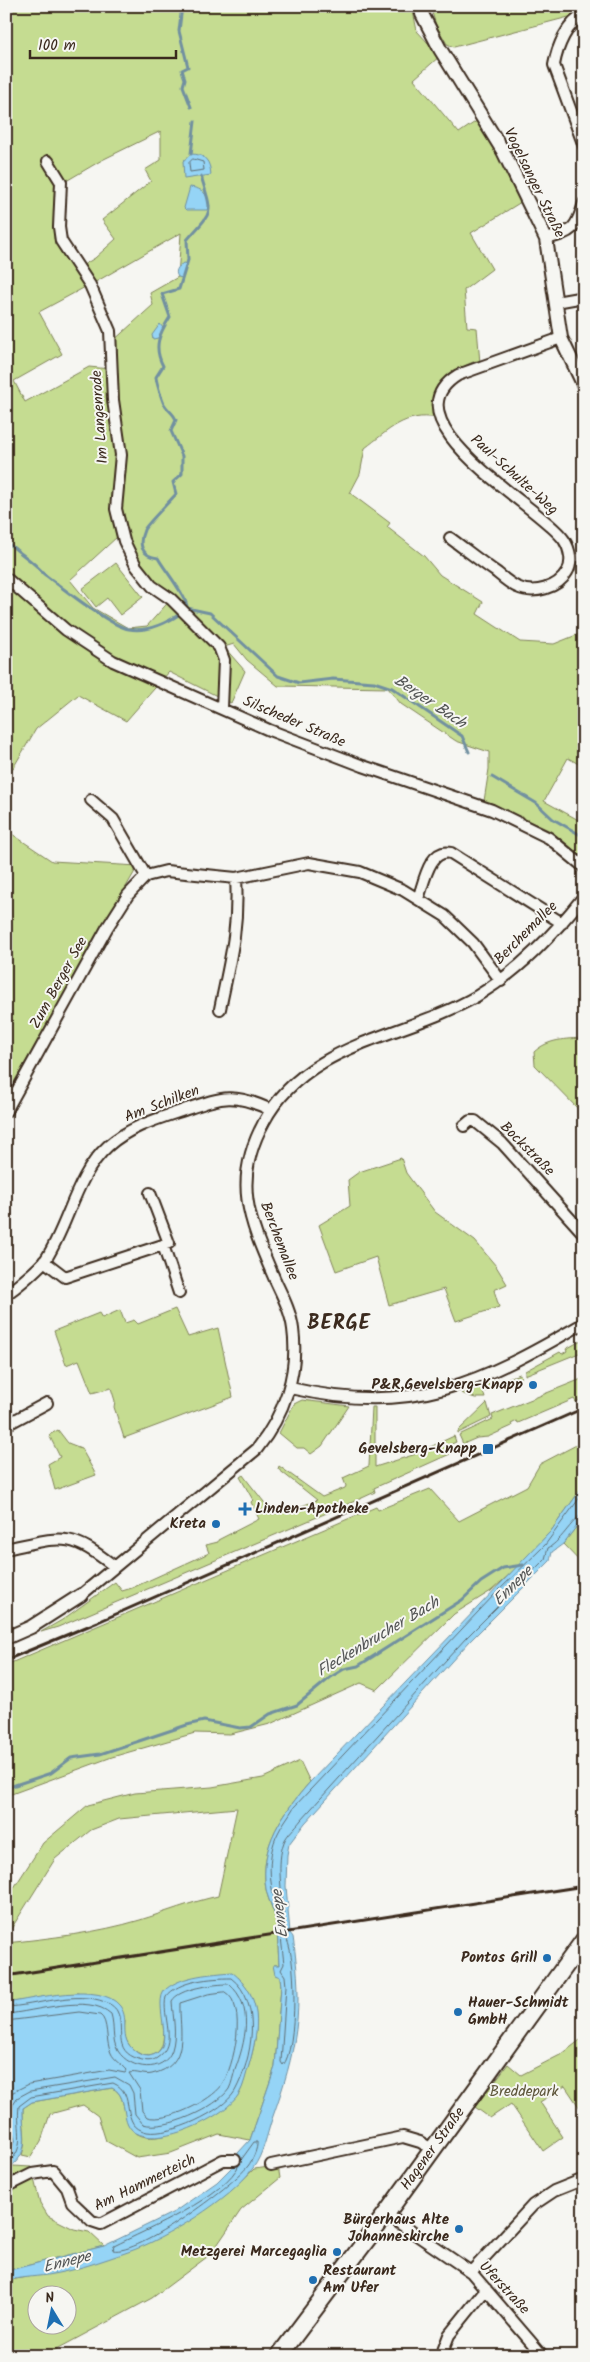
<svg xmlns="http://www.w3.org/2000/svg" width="590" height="2362" viewBox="0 0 590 2362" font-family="Kalam,sans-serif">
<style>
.green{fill:#c5dc91;stroke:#808358;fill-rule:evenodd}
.water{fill:#95d4f6;stroke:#7190a0}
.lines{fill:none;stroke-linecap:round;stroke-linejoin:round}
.shore{stroke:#5f6e74;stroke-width:1}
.stream{stroke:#7190a0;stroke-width:3}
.minor-casing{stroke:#3b2a1e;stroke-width:14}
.tertiary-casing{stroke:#3b2a1e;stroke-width:16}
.primary-casing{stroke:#3b2a1e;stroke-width:20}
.minor{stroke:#f6f6f2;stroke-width:10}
.tertiary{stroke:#f6f6f2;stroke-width:12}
.primary{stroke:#f6f6f2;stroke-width:16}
.rail{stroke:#3b2a1e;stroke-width:3}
.poi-dot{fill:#1f6fb2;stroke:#f6f6f2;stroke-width:2}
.labels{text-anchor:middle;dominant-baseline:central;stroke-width:4;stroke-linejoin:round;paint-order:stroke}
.street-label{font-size:15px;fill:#3b2a1e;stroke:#f6f6f2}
.poi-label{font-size:15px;font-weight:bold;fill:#3b2a1e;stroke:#f6f6f2;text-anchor:end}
.park-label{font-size:15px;fill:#5e563b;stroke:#f6f6f2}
.water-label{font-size:16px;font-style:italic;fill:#525454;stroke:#f6f6f2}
.district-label{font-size:20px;font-weight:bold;letter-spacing:1px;fill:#3b2a1e;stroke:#f6f6f2}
</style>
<rect width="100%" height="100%" fill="#f6f6f2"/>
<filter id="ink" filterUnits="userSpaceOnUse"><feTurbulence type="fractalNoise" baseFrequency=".02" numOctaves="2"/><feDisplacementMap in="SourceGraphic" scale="10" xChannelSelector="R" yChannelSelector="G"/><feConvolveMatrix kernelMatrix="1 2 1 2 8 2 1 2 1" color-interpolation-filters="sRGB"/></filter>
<g filter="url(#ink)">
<!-- green -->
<path class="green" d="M6 6H412L417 31 440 56 414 79 459 133 481 118 500 151 521 202 471 233 492 269 464 290 467 327 477 328 480 363 476 361C447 371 438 388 437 418 405 412 389 430 365 448L360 474 350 493 390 523 387 527 424 556 440 575 483 602 477 614 520 642 554 644 584 632V767L568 758 544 801 584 823V858L551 831 484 801 489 769V752L456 741 401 704 388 688 278 686 247 660 234 644 224 647 245 671 231 703 169 672 126 721 78 695 36 729 6 780ZM161 131V160L145 170 151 181 102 220 116 239 95 258 80 267 92 284 181 233 178 277 150 293 153 305 112 342 115 400 122 455 119 477 125 540 139 566 158 586 173 597 147 626 128 628 93 608 70 580 117 537 123 541 115 509 120 454 112 400 110 369 89 367 25 402 14 381 62 354 39 312 89 285 71 258 54 239 56 187 102 160Z
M430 6H584V13L454 47 447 44 436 25Z
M116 563 143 597 120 615 107 598 96 607 82 589Z
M6 830 52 861 138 866 6 1096Z
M584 1038V1115L535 1065 534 1052C548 1039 565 1039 584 1038Z
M401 1158 406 1173 435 1212 475 1241 496 1266 507 1284 494 1290 499 1307 456 1321 444 1289 389 1305 376 1257 336 1271 319 1225 350 1206 348 1180 359 1172Z
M175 1309 188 1337 218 1328 233 1397 124 1438 114 1407 115 1401 111 1388 92 1393 79 1360 66 1365 54 1331 99 1313 102 1318 120 1310 125 1323 134 1320 138 1324Z
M584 1339V1351L525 1375V1371L560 1352 562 1354 567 1351 566 1349Z
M520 1374 521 1377 483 1392 485 1398H475L461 1393Z
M584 1378V1398L576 1402 574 1399 518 1423 517 1421 511 1424 512 1426 488 1437 477 1438 463 1444 459 1435 493 1419 492 1415Z
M302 1400 349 1406 322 1446 311 1454 304 1448H297L279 1433 294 1404Z
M487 1403 491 1417 458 1433V1431Z
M372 1407H375V1467L413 1455 454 1436 456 1442 447 1446 450 1454 374 1488 375 1492 362 1498 58 1627 41 1632 62 1620 115 1582 122 1591 132 1588 209 1553 206 1545 218 1542V1540L259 1519 251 1502 253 1500 240 1477 243 1475C253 1489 263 1499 272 1514L292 1510 317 1500 278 1469 279 1466 322 1497 345 1488 346 1486 343 1478 369 1466Z
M58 1430 68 1443 81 1448 96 1475 55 1490 48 1464 60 1457 49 1435Z
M584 1441V1485L551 1531 520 1565 491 1591 454 1614 377 1690 361 1683 270 1724 230 1734 195 1733 112 1757 6 1796V1665L376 1507 378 1510 430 1489 459 1521 527 1486 540 1464Z
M584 1517V1566L563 1544Z
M300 1761 310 1782C283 1813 259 1845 266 1889 268 1901 276 1914 277 1926 278 1939 278 1952 279 1965H273L280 1976 281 1986 275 2067 250 2140 219 2134 171 2153 137 2158 106 2141 98 2116 83 2105 50 2114 41 2141 31 2157 22 2155C28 2138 22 2126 23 2108L32 2102 112 2088C132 2096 116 2131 146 2137 161 2139 173 2132 186 2126 205 2118 226 2112 238 2095 242 2090 244 2080 246 2074 257 2041 265 2004 238 1977L163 2024C164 2031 164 2041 161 2048 151 2065 128 2051 125 2036 123 2032 125 2025 125 2020L78 1993 6 2003V1943C51 1938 97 1933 140 1920 166 1912 191 1902 218 1896L237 1808 119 1819 91 1830 55 1859 6 1937V1900L43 1843 88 1805 135 1793 212 1787 263 1778Z
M584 2037V2114L565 2086 540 2102 563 2137 543 2151 511 2104 490 2118 475 2107 508 2064 521 2075 562 2054Z
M13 2166 31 2167 40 2203 48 2216 74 2229 89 2232 104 2246 6 2271V2170Z
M278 2166 280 2178 241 2210 211 2254 152 2298 44 2356H6V2281L87 2265 238 2184 254 2169ZM38 2294H68V2324H38Z"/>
<!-- water -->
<path class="water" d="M191 154C205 154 210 161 211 175L184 179 183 161Z
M190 187C204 189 206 193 210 206L207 210H186L184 208Z
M183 263 187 264 182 278 178 277C174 271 178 267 183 263Z
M160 324 163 328 158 338 153 339 152 335Z
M584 1485V1517L563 1544 552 1552 550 1561 470 1641 305 1823 289 1844 287 1855 286 1886 290 1933 293 1937C304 2011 297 2049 272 2119 267 2134 263 2155 253 2168 231 2199 164 2240 128 2252 102 2261 74 2271 47 2275 33 2277 20 2277 6 2281V2271L104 2246 174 2212 217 2182 235 2164 238 2153 250 2140 275 2067 281 1986 280 1977 275 1975 273 1965H279C278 1952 278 1939 277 1926 276 1913 268 1901 266 1889 259 1845 283 1813 310 1782L551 1531Z
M232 1972C264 1997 259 2030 249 2065 246 2074 244 2086 239 2094 226 2116 170 2142 145 2136 114 2130 133 2097 112 2088L32 2102 23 2108C22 2134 33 2153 6 2170V2003C34 1999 101 1981 120 2006 131 2021 117 2037 135 2051 138 2054 144 2056 149 2056 180 2051 150 2002 166 1989 183 1975 212 1974 232 1972Z"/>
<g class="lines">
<!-- shore -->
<path class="shore" d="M193 159 203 162 204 170 190 172 189 163Z
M584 1492 545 1545 495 1594 294 1807C289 1816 282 1824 278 1833 265 1858 270 1892 280 1916L284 1915C282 1893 276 1863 284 1842 287 1834 296 1827 301 1820L466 1638 545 1559 548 1548C562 1541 574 1516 584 1514
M284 1935C298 1947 297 2052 283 2065L281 2062 286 1986 285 1976 281 1970 284 1964 281 1937Z
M225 1992C248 2005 234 2066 222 2085 211 2101 166 2123 147 2117L142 2111 140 2090 129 2073C136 2071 144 2076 152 2074 191 2065 179 2031 180 2003L208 1994Z
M6 2007C37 2006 75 1990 105 2002 109 2003 115 2007 117 2011 126 2028 111 2051 139 2059 145 2061 151 2062 157 2058 179 2044 161 2016 166 1997 178 1980 213 1978 231 1978 263 2002 252 2060 235 2091 223 2112 170 2136 147 2132 118 2126 138 2093 113 2083L31 2097 19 2106C16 2128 28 2150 6 2164
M6 2014C35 2012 88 1993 111 2014 115 2027 111 2039 118 2051 130 2070 164 2074 172 2050 177 2034 173 2018 172 2001 179 1988 215 1984 229 1984 255 2006 245 2043 235 2070 233 2076 232 2083 229 2089 216 2108 166 2131 143 2124L135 2114 133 2093 129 2085 115 2077 30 2091 17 2098 13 2104 11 2122 15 2141 6 2156
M6 2021 79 2012 100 2015C109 2021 105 2041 111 2053 114 2060 122 2064 127 2070L125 2073 109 2070 29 2084 13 2092 6 2100
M240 2163C226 2197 146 2230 114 2246L113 2250C138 2256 231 2187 248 2166 252 2161 258 2148 257 2142H254L241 2160"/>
<!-- stream -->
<path class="stream" d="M182 6 179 31 188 67 182 70 185 79 183 86 191 107
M191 154 195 121
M201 176C213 216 214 209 187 240L188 260 179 289 162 294 170 317C159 334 153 347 163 366L156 377C156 381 162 400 164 404 167 410 174 413 176 420L171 431 182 456V474L173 482 176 494C171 500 145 526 144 530 138 544 141 556 158 558 164 569 188 598 187 608L210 613 278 676 299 683 333 679 374 682 392 688 462 736 469 752
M6 541C18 553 34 561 44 574 60 586 111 627 129 629 147 632 165 624 180 614
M492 777 536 803 553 819 584 837
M6 1788 51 1773 71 1758 100 1754 187 1725 204 1721 240 1728 251 1727 270 1714 297 1705 331 1677 344 1669 358 1666 462 1600 481 1582 503 1568 523 1565"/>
<defs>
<path id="minor" d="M584 15C567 22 557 48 554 65L584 146
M48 161 61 182 59 227 61 241 90 285 110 331 113 400 121 455 116 509 124 541 136 566 152 586 171 599 219 647 224 660 222 708
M546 239C573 232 576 229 584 203
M556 302 584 297
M450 538C465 549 480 561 496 572 502 577 510 584 517 587 534 595 558 588 567 572 573 563 570 549 564 540 542 507 382 422 458 375L561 338
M6 578 66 630 113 661 269 730 363 766 492 810 549 838 584 867
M91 800 113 819 146 876
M418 899C424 883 429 848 451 853L562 923
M220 1009C230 960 239 929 236 878
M6 1111 107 928 128 895 146 876 166 871 236 878 309 863 360 872 403 890 445 916 473 943 501 981
M464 1126 470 1121H475L502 1143 584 1234
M163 1245 179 1293
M44 1261 65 1277 169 1243 150 1193
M6 1294C16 1288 39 1268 46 1259 69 1223 76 1175 108 1146 129 1127 157 1119 184 1110 222 1097 233 1092 271 1110
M290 1388C414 1416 479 1384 584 1323
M6 1425 47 1403
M6 1549C62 1537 68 1530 115 1567
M81 1595 257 1449C284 1415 299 1373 293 1329 291 1312 282 1295 275 1280 250 1222 231 1182 264 1122 307 1041 405 1038 477 996 520 970 553 935 584 896
M271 2165 403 2137 420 2142 432 2149
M6 2187 32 2174 53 2171 67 2188 72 2202 92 2221 101 2224 223 2160H235
M386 2214 471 2272 543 2356
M471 2272 533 2205 554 2191 584 2179
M441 2356 449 2335 486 2289"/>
<path id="tertiary" d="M421 6 422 14 440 49 503 151 546 239 561 338 584 386
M6 1638 31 1627 81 1595"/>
<g id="primary">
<path id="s1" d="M279 2356 386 2214 584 1940"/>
</g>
</defs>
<!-- minor casing -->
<use href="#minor" class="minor-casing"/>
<!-- tertiary casing -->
<use href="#tertiary" class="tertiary-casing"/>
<!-- primary casing -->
<use href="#primary" class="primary-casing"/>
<!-- minor -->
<use href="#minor" class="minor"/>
<!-- tertiary -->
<use href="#tertiary" class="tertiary"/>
<!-- primary -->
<use href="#primary" class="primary"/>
<!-- rail -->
<path class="rail" d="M6 1660 98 1622 584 1408
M6 1976 584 1886"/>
</g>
</g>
<!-- markers -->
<g class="poi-dot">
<circle cx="533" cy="1385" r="5"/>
<rect x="482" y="1443" width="12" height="12" rx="2.5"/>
<path d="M242.5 1501.5h5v5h5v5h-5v5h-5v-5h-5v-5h5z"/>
<circle cx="216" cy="1524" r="5"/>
<circle cx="547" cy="1958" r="5"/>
<circle cx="458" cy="2012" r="5"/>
<circle cx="459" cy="2229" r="5"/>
<circle cx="337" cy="2252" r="5"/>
<circle cx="313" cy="2280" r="5"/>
</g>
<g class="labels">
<!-- street labels -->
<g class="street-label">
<text transform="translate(534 183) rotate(64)">Vogelsanger Straße</text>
<text transform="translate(100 417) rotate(-94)">Im Langenrode</text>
<text transform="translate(514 475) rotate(42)">Paul-Schulte-Weg</text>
<text transform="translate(294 722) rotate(23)">Silscheder Straße</text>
<text transform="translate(526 933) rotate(-45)">Berchemallee</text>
<text transform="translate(59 983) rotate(-61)">Zum Berger See</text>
<text transform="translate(162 1104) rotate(-21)">Am Schilken</text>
<text transform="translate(527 1149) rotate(45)">Bockstraße</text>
<text transform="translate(279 1241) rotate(69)">Berchemallee</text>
<text stroke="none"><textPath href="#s1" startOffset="258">Hagener Straße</textPath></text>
<text transform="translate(145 2183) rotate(-26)">Am Hammerteich</text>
<text transform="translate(504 2288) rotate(47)">Uferstraße</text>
</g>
<!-- poi labels -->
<g class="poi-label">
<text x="523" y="1385">P&amp;R,Gevelsberg-Knapp</text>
<text x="477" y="1449">Gevelsberg-Knapp</text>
<text x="255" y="1509" text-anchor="start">Linden-Apotheke</text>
<text x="206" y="1524">Kreta</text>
<text x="537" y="1958">Pontos Grill</text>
<text x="468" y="2003" text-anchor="start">Hauer-Schmidt<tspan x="468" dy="17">GmbH</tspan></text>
<text x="449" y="2220">Bürgerhaus Alte<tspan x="449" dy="17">Johanneskirche</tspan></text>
<text x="327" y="2252">Metzgerei Marcegaglia</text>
<text x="323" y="2271" text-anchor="start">Restaurant<tspan x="323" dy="17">Am Ufer</tspan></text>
</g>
<!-- park labels -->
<g class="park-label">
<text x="524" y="2092">Breddepark</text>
</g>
<!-- water labels -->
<g class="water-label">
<text transform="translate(430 702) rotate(34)">Berger Bach</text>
<text transform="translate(513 1586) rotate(-45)">Ennepe</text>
<text transform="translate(378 1637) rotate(-31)">Fleckenbrucher Bach</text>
<text transform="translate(280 1914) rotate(-97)">Ennepe</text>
<text transform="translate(67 2262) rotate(-14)">Ennepe</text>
</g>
<!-- district labels -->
<g class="district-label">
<text x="339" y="1324">BERGE</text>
</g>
</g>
<!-- margin -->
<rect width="590" height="2362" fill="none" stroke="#f6f6f2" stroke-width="25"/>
<rect x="12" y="12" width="565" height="2337" fill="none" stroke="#3b2a1e" stroke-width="2" filter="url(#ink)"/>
<!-- north arrow -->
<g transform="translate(52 2310) rotate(350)"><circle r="24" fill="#f6f6f2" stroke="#aba49d"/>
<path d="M0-4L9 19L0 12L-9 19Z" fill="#1f6fb2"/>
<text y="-8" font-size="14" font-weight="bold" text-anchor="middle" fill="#3b2a1e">N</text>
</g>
<!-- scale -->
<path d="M30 50v8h146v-8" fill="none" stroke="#3b2a1e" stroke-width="2.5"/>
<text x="38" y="50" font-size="15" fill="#3b2a1e" stroke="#f6f6f2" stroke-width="4" paint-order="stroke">100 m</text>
</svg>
